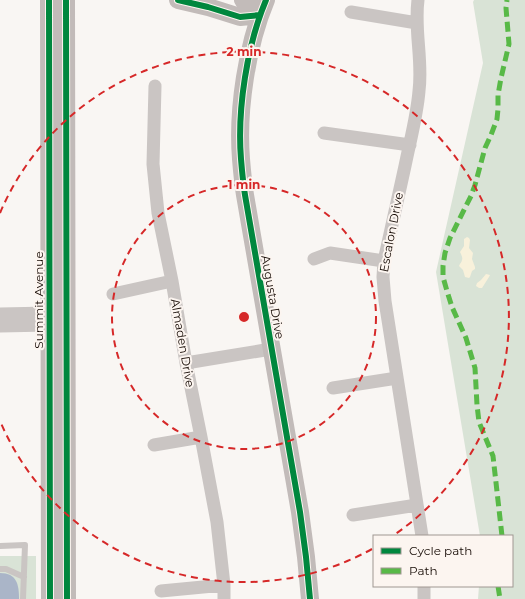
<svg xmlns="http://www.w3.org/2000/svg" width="525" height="599" viewBox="0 0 525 599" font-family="Montserrat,sans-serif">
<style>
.green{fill:#d9e3d6}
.sand{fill:#f8f1db}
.water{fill:#aab5c8}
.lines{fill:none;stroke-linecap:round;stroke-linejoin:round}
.lane{stroke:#cac5c3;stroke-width:6}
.street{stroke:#cac5c3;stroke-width:13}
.secondary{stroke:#c2bbb9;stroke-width:18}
.quiet{stroke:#58b947;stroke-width:5;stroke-dasharray:10 5;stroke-linecap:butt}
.cycleway-casing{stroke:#fcf5f0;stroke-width:8}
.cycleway{stroke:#00873e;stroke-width:6}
.ring{fill:none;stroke:#d62828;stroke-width:2;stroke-dasharray:7 5}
.labels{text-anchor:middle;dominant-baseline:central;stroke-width:4;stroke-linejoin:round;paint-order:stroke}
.street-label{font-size:12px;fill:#150a04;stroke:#fcf5f0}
.centre{fill:#d62828;stroke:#fcf5f0;stroke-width:2}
.ring-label{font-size:12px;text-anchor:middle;font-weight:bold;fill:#d62828;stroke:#fcf5f0;stroke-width:4;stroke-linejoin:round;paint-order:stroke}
</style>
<rect width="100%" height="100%" fill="#f9f6f3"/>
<!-- green -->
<path class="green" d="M474 0H525V599H478L479 586H512V536H480L436 272 483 63 473 2Z
M0 556H36V599H0Z"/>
<!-- sand -->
<path class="sand" d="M467 237 469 238 470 240 469 248 473 253 472 259 475 267V269L472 271 470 277 469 278 465 277 463 270 459 266C460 263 462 262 462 260 463 258 461 254 460 252L464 246V239Z
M486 274 490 275 489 277 482 288H479L476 286 477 283 481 280Z"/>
<!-- water -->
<path class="water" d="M0 573C17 573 19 585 19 599H0Z"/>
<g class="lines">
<!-- lane -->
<path class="lane" d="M0 546 25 545 23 599
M0 569H6L24 577"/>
<!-- street -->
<path class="street" d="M418 0C414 30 423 61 419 91 417 116 410 141 405 166 398 197 391 229 384 261L383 277 385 301 422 536
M351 12 417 23
M155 86 153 164 158 213 172 281 186 363 201 437 217 522 224 585V599
M324 133 410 145
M314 259 330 253 384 261
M113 294 172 281
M0 314 49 313
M0 326 49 325
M186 363 271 349
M333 388 397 378
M154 445 201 437
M353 515 417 505
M161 591 224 585
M424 599V586"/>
<!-- secondary -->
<path class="secondary" d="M49 0 50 599
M66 0 67 599
M178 0 208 7 240 17 260 15
M243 0 245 1 260 15
M266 0C247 45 237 110 241 159 242 171 243 183 245 195L300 512 306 557 310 599"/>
<!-- quiet -->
<path class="quiet" d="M502 536 493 456 479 422 477 405 475 368 466 338 452 307 447 291 443 277V266L445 253 450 238 471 196 475 185 485 148 491 135 497 119 498 109V95L501 78 509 44 506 8 507 0
M498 586 500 599"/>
<defs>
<path id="cycleway" d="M49 0 50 599
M66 0 67 599
M178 0 208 7 240 17 260 15
M266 0C247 45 237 110 241 159 242 171 243 183 245 195L300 512 306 557 310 599"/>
</defs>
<!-- cycleway casing -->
<use href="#cycleway" class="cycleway-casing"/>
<!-- cycleway -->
<use href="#cycleway" class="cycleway"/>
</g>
<!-- distance rings -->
<g class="ring">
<circle cx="244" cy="317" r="132"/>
<path d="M372 549A265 265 0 0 1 0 421M0 213A265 265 0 1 1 394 535"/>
</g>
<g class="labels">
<!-- street labels -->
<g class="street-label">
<text transform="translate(391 232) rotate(-79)">Escalon Drive</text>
<text transform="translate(273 297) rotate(80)">Augusta Drive</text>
<text transform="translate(38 300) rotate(-90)">Summit Avenue</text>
<text transform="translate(183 343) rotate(80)">Almaden Drive</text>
</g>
</g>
<circle cx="244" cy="317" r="6" class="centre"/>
<g class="ring-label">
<text x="244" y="56">2 min</text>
<text x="244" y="189">1 min</text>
</g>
<!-- legend -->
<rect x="373" y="535" width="140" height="52" fill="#fcf5f0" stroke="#a09792"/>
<rect x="381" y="548" width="20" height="6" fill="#00873e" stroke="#a09792"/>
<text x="409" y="555" font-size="12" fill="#150a04">Cycle path</text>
<rect x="381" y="568" width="20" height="6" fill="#58b947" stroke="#a09792"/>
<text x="409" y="575" font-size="12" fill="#150a04">Path</text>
</svg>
